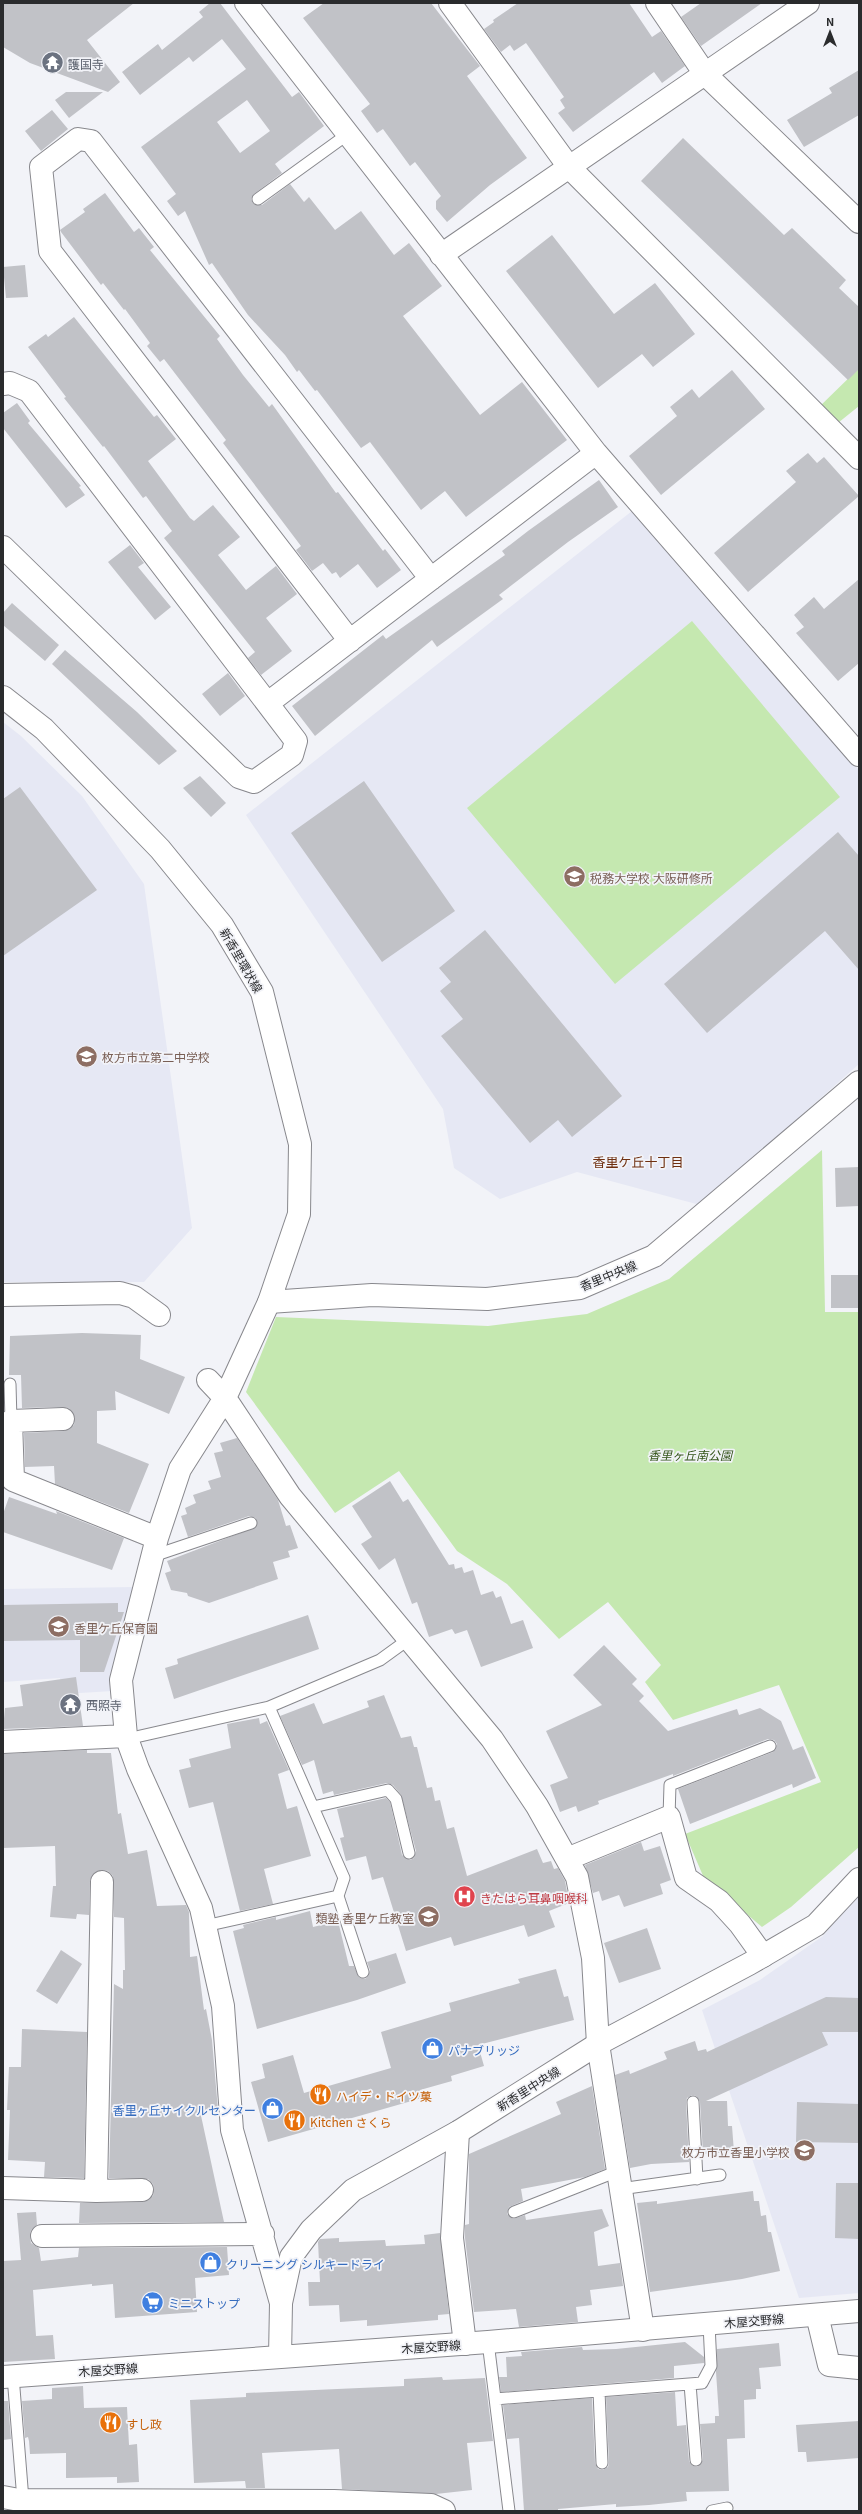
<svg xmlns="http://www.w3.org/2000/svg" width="862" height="2514" viewBox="0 0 862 2514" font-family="Georgia,'Noto Sans JP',serif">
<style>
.built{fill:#e6e8f4}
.green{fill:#c5e8b0}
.building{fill:#c1c2c7;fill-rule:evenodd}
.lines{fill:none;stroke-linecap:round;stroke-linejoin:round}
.lane-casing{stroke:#88888d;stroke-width:13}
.street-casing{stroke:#88888d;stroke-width:24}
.secondary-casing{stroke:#88888d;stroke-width:24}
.lane{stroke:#fff;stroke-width:11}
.street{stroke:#fff;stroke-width:22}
.secondary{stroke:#fff;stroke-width:22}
.labels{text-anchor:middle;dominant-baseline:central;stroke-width:3.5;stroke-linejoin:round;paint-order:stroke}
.worship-label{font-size:12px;fill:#5b616d;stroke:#f2f3f8;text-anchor:start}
.education-label{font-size:12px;fill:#785e54;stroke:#f2f3f8;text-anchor:start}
.street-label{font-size:12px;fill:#2a2b2d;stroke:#f2f3f8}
.park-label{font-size:12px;font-style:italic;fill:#335419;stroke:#f2f3f8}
.health-label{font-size:12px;fill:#be3a42;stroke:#f2f3f8;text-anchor:start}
.shop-label{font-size:12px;fill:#366cbe;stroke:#f2f3f8;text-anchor:start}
.food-label{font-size:12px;fill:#c56008;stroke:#f2f3f8;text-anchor:start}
.neighbourhood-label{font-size:13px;fill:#6f3010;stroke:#f2f3f8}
</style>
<rect width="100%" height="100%" fill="#f2f3f8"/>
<!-- built -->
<path class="built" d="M632 511 859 770V1064L700 1205 577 1172 500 1199 454 1168 443 1109 246 815Z
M3 722 21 736 82 796 144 884 192 1228 144 1282H3Z
M133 1587 111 1672 113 1691 63 1694 60 1678 3 1682V1589Z
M859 1893V2293L799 2298 702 2010 760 1980 823 1936Z"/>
<!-- green -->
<path class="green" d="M859 368V406L833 427 816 410Z
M692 621 840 797 615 984 467 808Z
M822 1150 825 1312H859V1847L791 1907 762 1927 704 1878 685 1834 821 1782 779 1685 673 1720 645 1682 661 1665 608 1602 559 1639 507 1584 457 1551 399 1471 335 1513 246 1392 276 1317 488 1326 587 1314 669 1279Z"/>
<!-- building -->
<path class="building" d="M3 3H134L87 40 120 82 108 92 30 63 3 47Z
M210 3H220L292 97 299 92 324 126 275 164 282 173 254 194 251 199 253 203 262 205 290 184 304 202 309 197 335 230 361 211 394 255 409 243 442 286 403 316 480 415 522 382 567 440 466 517 445 491 421 510 370 442 361 448 317 390 315 391 299 370 297 372 285 355 248 315 212 263 209 265 185 211 178 216 167 201 176 194 141 147 246 69 222 39 193 62 189 57 140 95 122 72 158 44 162 50 203 17 199 12ZM247 100 270 131 240 153 217 122Z
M324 3H431L480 66 467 76 527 158 490 185 447 222 436 209V201L441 196 415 162 410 166 383 129 377 133 361 111 370 104 303 18Z
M518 3H629L652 37 661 31 685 66 662 83 654 72 573 132 558 113 565 108 560 100 564 97 526 43 514 51 510 45 501 52 484 29 494 22 493 20Z
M701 3H762L701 46 681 17Z
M859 70V115L804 147 787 120 832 93 829 88Z
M66 92H103L69 118 55 100Z
M52 110 68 129 41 151 25 131Z
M683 138 784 235 792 228 846 280 839 288 859 307V369L848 380 641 181Z
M105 193 134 232 139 228 154 247 150 250 220 336 217 339 243 375 269 407 272 404 336 493 338 492 383 551 385 549 401 570 377 588 358 564 340 578 336 572 332 574 323 563 312 571 296 550 301 546 223 443 226 440 164 359 160 362 147 346 150 343 125 309 124 310 103 283 101 285 61 232 60 230 85 212 83 209Z
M552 235 614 314 655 283 695 334 653 367 642 354 598 388 506 271Z
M25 265 28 297 6 298 3 267Z
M74 317 154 417 157 415 176 439 148 461 190 518 194 521 213 505 240 537 218 555 246 590 276 566 297 594 266 618 292 651 261 675 248 658 255 652 164 538 172 531 146 496 143 498 104 446 103 447 64 398 66 397 28 347 46 334 48 337Z
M732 370 765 409 661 495 629 456 677 416 670 407 692 389 699 398Z
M17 403 30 421 28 423 81 486 79 487 85 495 66 508 3 428V413Z
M808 453 817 463 824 457 859 496 748 592 714 553 796 482 786 471Z
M599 480 618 507 568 542 499 595 503 599 437 647 432 640 315 736 292 706 383 635 386 639 505 555 502 551 528 531Z
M130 545 144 563 138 567 171 607 155 620 108 562Z
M859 579V663L838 681 796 633 804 627 794 615 814 597 824 609Z
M12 603 59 645 45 661 3 625V613Z
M65 650 137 712 177 751 159 765 52 664Z
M228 673 245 696 220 716 202 694Z
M200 776 226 803 211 817 183 788Z
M364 781 455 911 382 962 291 833Z
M20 787 97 890 3 956V799Z
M838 832 859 856V970L825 931 707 1033 664 984Z
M485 930 622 1096 572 1137 558 1120 530 1143 441 1036 463 1019 440 991 451 982 439 968Z
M859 1167V1206L836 1207 835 1168Z
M831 1275H859V1308H831Z
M82 1333 141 1335 140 1359 185 1377 169 1414 115 1391 116 1410 97 1411V1443L149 1464 129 1513 55 1484 54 1466 25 1467 24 1433 64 1431 74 1425 75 1418 69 1408 63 1407 22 1408 21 1375H9L10 1336Z
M237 1438 278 1500 286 1526 290 1525 298 1548 288 1551 290 1557 273 1562 278 1579 209 1603 188 1596 187 1593 171 1590 165 1573 171 1571 167 1561 256 1527V1518L249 1516 188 1537 181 1516 187 1514 185 1508 196 1503 193 1495 211 1489 208 1481 221 1477 214 1453 223 1451 220 1443Z
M390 1481 403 1502 408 1499 449 1565 454 1564 455 1569 462 1567 464 1573 473 1570 481 1595 493 1591 496 1598 501 1596 511 1624 523 1620 533 1648 481 1667 467 1630 455 1634 452 1629 429 1637 417 1602 412 1604 395 1558 379 1570 361 1544 372 1537 352 1506Z
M9 1497 57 1514 56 1511 124 1538 112 1570 3 1532V1514Z
M118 1603V1612H124L104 1672H80V1640L3 1641V1605Z
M308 1615 319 1649 174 1699 165 1668 178 1664 177 1659Z
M604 1645 637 1679 632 1684 644 1696 639 1701 668 1731 737 1709 739 1715 760 1708 781 1721 793 1750 803 1746 816 1778 793 1788 792 1784 690 1824 678 1789 773 1752 777 1744 774 1740 768 1739 673 1776V1774L598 1801 599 1804 578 1812 576 1806 560 1812 550 1785 568 1778 546 1731 602 1705 573 1675Z
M76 1677 83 1726 3 1729 5 1708 23 1706 20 1685Z
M384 1695 401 1738 411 1736 414 1747H417L427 1788 432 1787 435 1801 440 1800 447 1829 454 1827 467 1876 537 1849 543 1863 551 1861 554 1869 558 1868 565 1881 569 1903 549 1911 555 1927 528 1937 524 1925 454 1946 451 1937 406 1951 383 1877 372 1880 366 1856 346 1861 340 1838 344 1837 337 1809 386 1798 390 1802 402 1855 410 1860 414 1858 416 1851 401 1795 393 1785 387 1783 334 1795 333 1791 323 1794 314 1760 302 1765 280 1716 314 1703 323 1724 369 1707 367 1701Z
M259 1718 260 1724 267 1721 289 1770 278 1774 287 1809 297 1806 311 1856 264 1869 273 1904 240 1911 213 1802 189 1808 179 1770 191 1767 189 1759 231 1748 227 1724Z
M87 1750V1753H111L118 1814 121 1813 128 1854 147 1850 157 1906 186 1905 189 1912 190 1957 197 1956 204 2010 206 2009 212 2040 218 2110 200 2111 224 2222 79 2223 80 2203 143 2202 153 2196 154 2190 153 2184 148 2179 109 2178 114 1984 123 1989V1970H125L124 1918 114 1917 113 1876 108 1871 102 1870 92 1875 90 1881 89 1915 77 1914 76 1919 50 1917 53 1886H56L55 1846 3 1848V1754Z
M641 1842 644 1851 660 1846 671 1880 660 1884 663 1894 624 1907 619 1895 602 1901 599 1891 593 1893 585 1865Z
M310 1911 313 1927 338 1921 349 1966H354L359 1977 365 1979 368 1976 370 1970 367 1962 396 1953 406 1983 357 2000 257 2029 233 1931 244 1928 243 1925 276 1917V1920Z
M647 1928 661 1969 619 1983 604 1943Z
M61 1950 82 1964 57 2004 36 1991Z
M556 1969 564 1997 568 1996 574 2020 478 2045 484 2066 451 2076 452 2081 420 2090 422 2098 268 2142 251 2082 265 2078 262 2064 293 2055 304 2093 391 2068 381 2032 451 2011 449 2003 520 1983 518 1979Z
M826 1997 859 1998V2032H822L828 2045 706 2101H727L728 2126H732L734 2152 703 2154 700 2102 696 2096 692 2095 687 2098 686 2102 689 2162 651 2164 630 2168 615 2075 629 2070 630 2074 667 2059 664 2052 695 2041 698 2051 706 2049 707 2052Z
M22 2029 87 2032 84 2178 44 2177 45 2162 8 2160 10 2110H7L9 2067H21Z
M592 2086 605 2169 585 2177 521 2189 523 2201 509 2207 507 2214 513 2219 525 2215 526 2220 602 2209 609 2226 594 2232 598 2266 620 2263 623 2286 590 2290 592 2305 576 2307 578 2322 519 2327 516 2309 474 2312 465 2238V2225L469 2224V2154L561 2114 556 2102Z
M797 2102 859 2104V2143L796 2142Z
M836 2183H859V2239L835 2238Z
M753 2191 754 2201H759L761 2216 766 2215 768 2232H771L780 2271 742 2279 650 2292 637 2203 657 2201V2204Z
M36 2212 37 2225 31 2230 30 2236 31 2243 39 2248 41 2261 78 2257 79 2248 227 2247 229 2275 195 2278 197 2312 115 2318 113 2284 92 2286V2284L33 2290 36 2336 53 2335 55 2359 3 2362V2261L21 2260 17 2213Z
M440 2233 449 2314 438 2315V2320L367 2326V2320L340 2322 339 2305 309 2306 308 2282H320L318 2242 320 2239 339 2238V2242L385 2240 386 2246 425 2244 424 2235Z
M685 2342 704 2357V2363L674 2366V2378L501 2392 499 2377H507L506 2357 522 2356 521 2352 582 2347 583 2350 616 2349Z
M779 2343 781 2366 759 2368 761 2389H756V2399L744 2400 745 2438 727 2439 729 2491 686 2492 687 2501 649 2505 616 2507V2504L558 2509V2511H524L519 2438 507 2439 503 2405 592 2398 595 2463 598 2469 603 2470 608 2467 609 2463 606 2397 675 2392 677 2426 686 2425 689 2461 693 2466 697 2467 703 2460 700 2424 715 2423V2416H719L716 2372 717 2349Z
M442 2377 443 2380 485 2378 493 2441 467 2443 472 2490 436 2494 342 2489 339 2449 262 2453 265 2488H246L245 2481 194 2483 190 2400 246 2397V2393L404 2386V2379Z
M83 2386 84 2408 127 2407 129 2445 137 2444 139 2482 117 2483V2477L66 2478V2453L30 2454 29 2441 28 2437 25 2438 22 2401 52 2399V2388Z
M3 2401H8L11 2439 3 2440Z
M859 2421V2458L807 2462 806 2452H798L796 2425Z"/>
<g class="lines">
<defs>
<path id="lane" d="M258 199 348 134
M10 1384 11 1421
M153 1556 251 1523
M127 1739 269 1707 380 1660 409 1639
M313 1807 388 1790 396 1799 409 1853
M669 1817 670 1785 770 1746
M338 1896 363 1972
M205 1926 338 1896 344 1878 269 1707
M693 2102 697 2179
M620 2189 720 2175
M514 2212 618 2171
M488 2342 509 2511
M13 2376 23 2500
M690 2384 696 2460
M599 2391 602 2463
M495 2399 702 2383 711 2366 709 2324
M712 2511 727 2508"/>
<path id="street" d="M246 3 596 453 859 755
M450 3 569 167 859 458
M657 3 705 74 859 222
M441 255 808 3
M3 384 10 383 29 391 296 741 292 755 254 782 239 777 3 547
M350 641 50 251 41 167 78 139 91 141 431 579
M268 703 596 453
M3 1295 120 1293 134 1297 159 1315
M269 1302 225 1398 180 1469 157 1538 121 1680 126 1736 138 1769 201 1908 223 2006 232 2130 281 2303
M208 1380 225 1398 290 1496 492 1739 537 1806 577 1877 593 1958 598 2044 643 2330
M63 1419 11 1421 13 1480 157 1538
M3 1742 126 1736
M567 1859 669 1817 686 1878 719 1901 740 1924 763 1956
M458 2132 452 2238 465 2344
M3 2188 96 2191 142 2190
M96 2191 102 1882
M42 2236 263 2234
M817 2315 829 2365 859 2368
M3 2497 19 2500 334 2501 431 2505 444 2511"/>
<path id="secondary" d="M3 697 44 729 160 849 222 925 262 992 300 1144 299 1214 269 1302 372 1295 487 1299 580 1288 654 1256 859 1082
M280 2357 281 2303 291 2257 311 2230 353 2190 458 2132 598 2044 749 1964 816 1925 859 1879
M3 2377 488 2342 859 2311"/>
</defs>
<!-- lane casing -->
<use href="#lane" class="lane-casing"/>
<!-- street casing -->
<use href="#street" class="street-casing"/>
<!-- secondary casing -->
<use href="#secondary" class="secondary-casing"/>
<!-- lane -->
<use href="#lane" class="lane"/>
<!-- street -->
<use href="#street" class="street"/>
<!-- secondary -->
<use href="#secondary" class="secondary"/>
</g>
<!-- icons -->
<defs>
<symbol id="temple-disc" viewBox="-11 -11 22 22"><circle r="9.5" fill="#6b7280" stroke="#f2f3f8"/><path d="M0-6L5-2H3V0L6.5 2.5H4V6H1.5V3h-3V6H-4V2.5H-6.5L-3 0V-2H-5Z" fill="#fff"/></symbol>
<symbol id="school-disc" viewBox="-11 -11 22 22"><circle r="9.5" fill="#8d6e63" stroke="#f2f3f8"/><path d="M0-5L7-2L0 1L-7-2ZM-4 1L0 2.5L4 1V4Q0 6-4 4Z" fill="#fff"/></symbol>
<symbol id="hospital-disc" viewBox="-11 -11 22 22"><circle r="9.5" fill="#e0444e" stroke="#f2f3f8"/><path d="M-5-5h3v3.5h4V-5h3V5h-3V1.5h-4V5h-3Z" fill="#fff"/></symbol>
<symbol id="shop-disc" viewBox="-11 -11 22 22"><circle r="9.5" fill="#3f7fe0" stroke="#f2f3f8"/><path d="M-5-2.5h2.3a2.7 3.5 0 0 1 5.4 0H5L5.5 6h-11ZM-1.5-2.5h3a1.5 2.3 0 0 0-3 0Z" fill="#fff"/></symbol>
<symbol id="restaurant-disc" viewBox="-11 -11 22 22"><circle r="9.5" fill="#e8710a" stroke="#f2f3f8"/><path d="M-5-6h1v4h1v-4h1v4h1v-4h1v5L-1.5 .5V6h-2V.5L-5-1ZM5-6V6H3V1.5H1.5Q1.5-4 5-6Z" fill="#fff"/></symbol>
<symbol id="supermarket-disc" viewBox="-11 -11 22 22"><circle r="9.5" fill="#3f7fe0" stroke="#f2f3f8"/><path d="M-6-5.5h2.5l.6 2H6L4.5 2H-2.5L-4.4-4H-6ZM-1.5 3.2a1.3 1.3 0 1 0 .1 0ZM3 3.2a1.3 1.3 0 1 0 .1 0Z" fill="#fff"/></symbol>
</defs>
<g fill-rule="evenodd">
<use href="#temple-disc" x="40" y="50" width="25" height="25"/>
<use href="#school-disc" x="562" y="864" width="25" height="25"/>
<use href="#school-disc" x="74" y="1044" width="25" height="25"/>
<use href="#school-disc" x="46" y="1614" width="25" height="25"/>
<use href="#temple-disc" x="58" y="1692" width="25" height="25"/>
<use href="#hospital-disc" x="452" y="1884" width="25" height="25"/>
<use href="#school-disc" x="416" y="1904" width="25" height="25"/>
<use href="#shop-disc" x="420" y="2036" width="25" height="25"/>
<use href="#restaurant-disc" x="308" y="2082" width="25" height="25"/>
<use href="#shop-disc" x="260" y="2096" width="25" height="25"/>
<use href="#restaurant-disc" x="282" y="2108" width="25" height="25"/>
<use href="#school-disc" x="792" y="2138" width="25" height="25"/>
<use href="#shop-disc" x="198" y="2250" width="25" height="25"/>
<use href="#supermarket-disc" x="140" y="2290" width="25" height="25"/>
<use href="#restaurant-disc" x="98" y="2410" width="25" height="25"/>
</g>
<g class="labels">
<!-- worship labels -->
<g class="worship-label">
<text x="68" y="63">護国寺</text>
<text x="86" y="1704">西照寺</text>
</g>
<!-- education labels -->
<g class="education-label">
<text x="590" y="877">税務大学校 大阪研修所</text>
<text x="102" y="1056">枚方市立第二中学校</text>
<text x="74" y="1627">香里ケ丘保育園</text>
<text x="414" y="1917" text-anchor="end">類塾 香里ケ丘教室</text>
<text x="790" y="2151" text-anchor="end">枚方市立香里小学校</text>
</g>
<!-- street labels -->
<g class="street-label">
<text transform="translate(242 960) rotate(60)">新香里環状線</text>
<text transform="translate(608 1275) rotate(-22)">香里中央線</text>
<text transform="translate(528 2088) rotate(-32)">新香里中央線</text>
<text transform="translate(754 2320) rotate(-5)">木屋交野線</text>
<text transform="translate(431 2346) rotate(-4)">木屋交野線</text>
<text transform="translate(108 2369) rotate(-4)">木屋交野線</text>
</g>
<!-- park labels -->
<g class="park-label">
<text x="690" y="1454">香里ヶ丘南公園</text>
</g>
<!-- health labels -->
<g class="health-label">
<text x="480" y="1897">きたはら耳鼻咽喉科</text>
</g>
<!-- shop labels -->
<g class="shop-label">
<text x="448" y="2049">パナブリッジ</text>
<text x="256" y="2109" text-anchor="end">香里ヶ丘サイクルセンター</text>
<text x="226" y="2263">クリーニング シルキードライ</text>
<text x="168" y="2302">ミニストップ</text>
</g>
<!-- food labels -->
<g class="food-label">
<text x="336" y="2095">ハイデ・ドイツ菓</text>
<text x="310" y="2121">Kitchen さくら</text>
<text x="126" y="2423">すし政</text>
</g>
<!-- neighbourhood labels -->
<g class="neighbourhood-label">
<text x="638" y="1161">香里ケ丘十丁目</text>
</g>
</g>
<!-- border -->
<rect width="862" height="2514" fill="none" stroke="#2a2b2d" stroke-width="8"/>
<!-- north arrow -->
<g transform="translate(830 32)" stroke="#f2f3f8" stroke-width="3" paint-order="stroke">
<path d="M0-3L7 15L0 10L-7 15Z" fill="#2a2b2d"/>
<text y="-6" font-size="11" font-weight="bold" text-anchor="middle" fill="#2a2b2d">N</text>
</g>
</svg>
